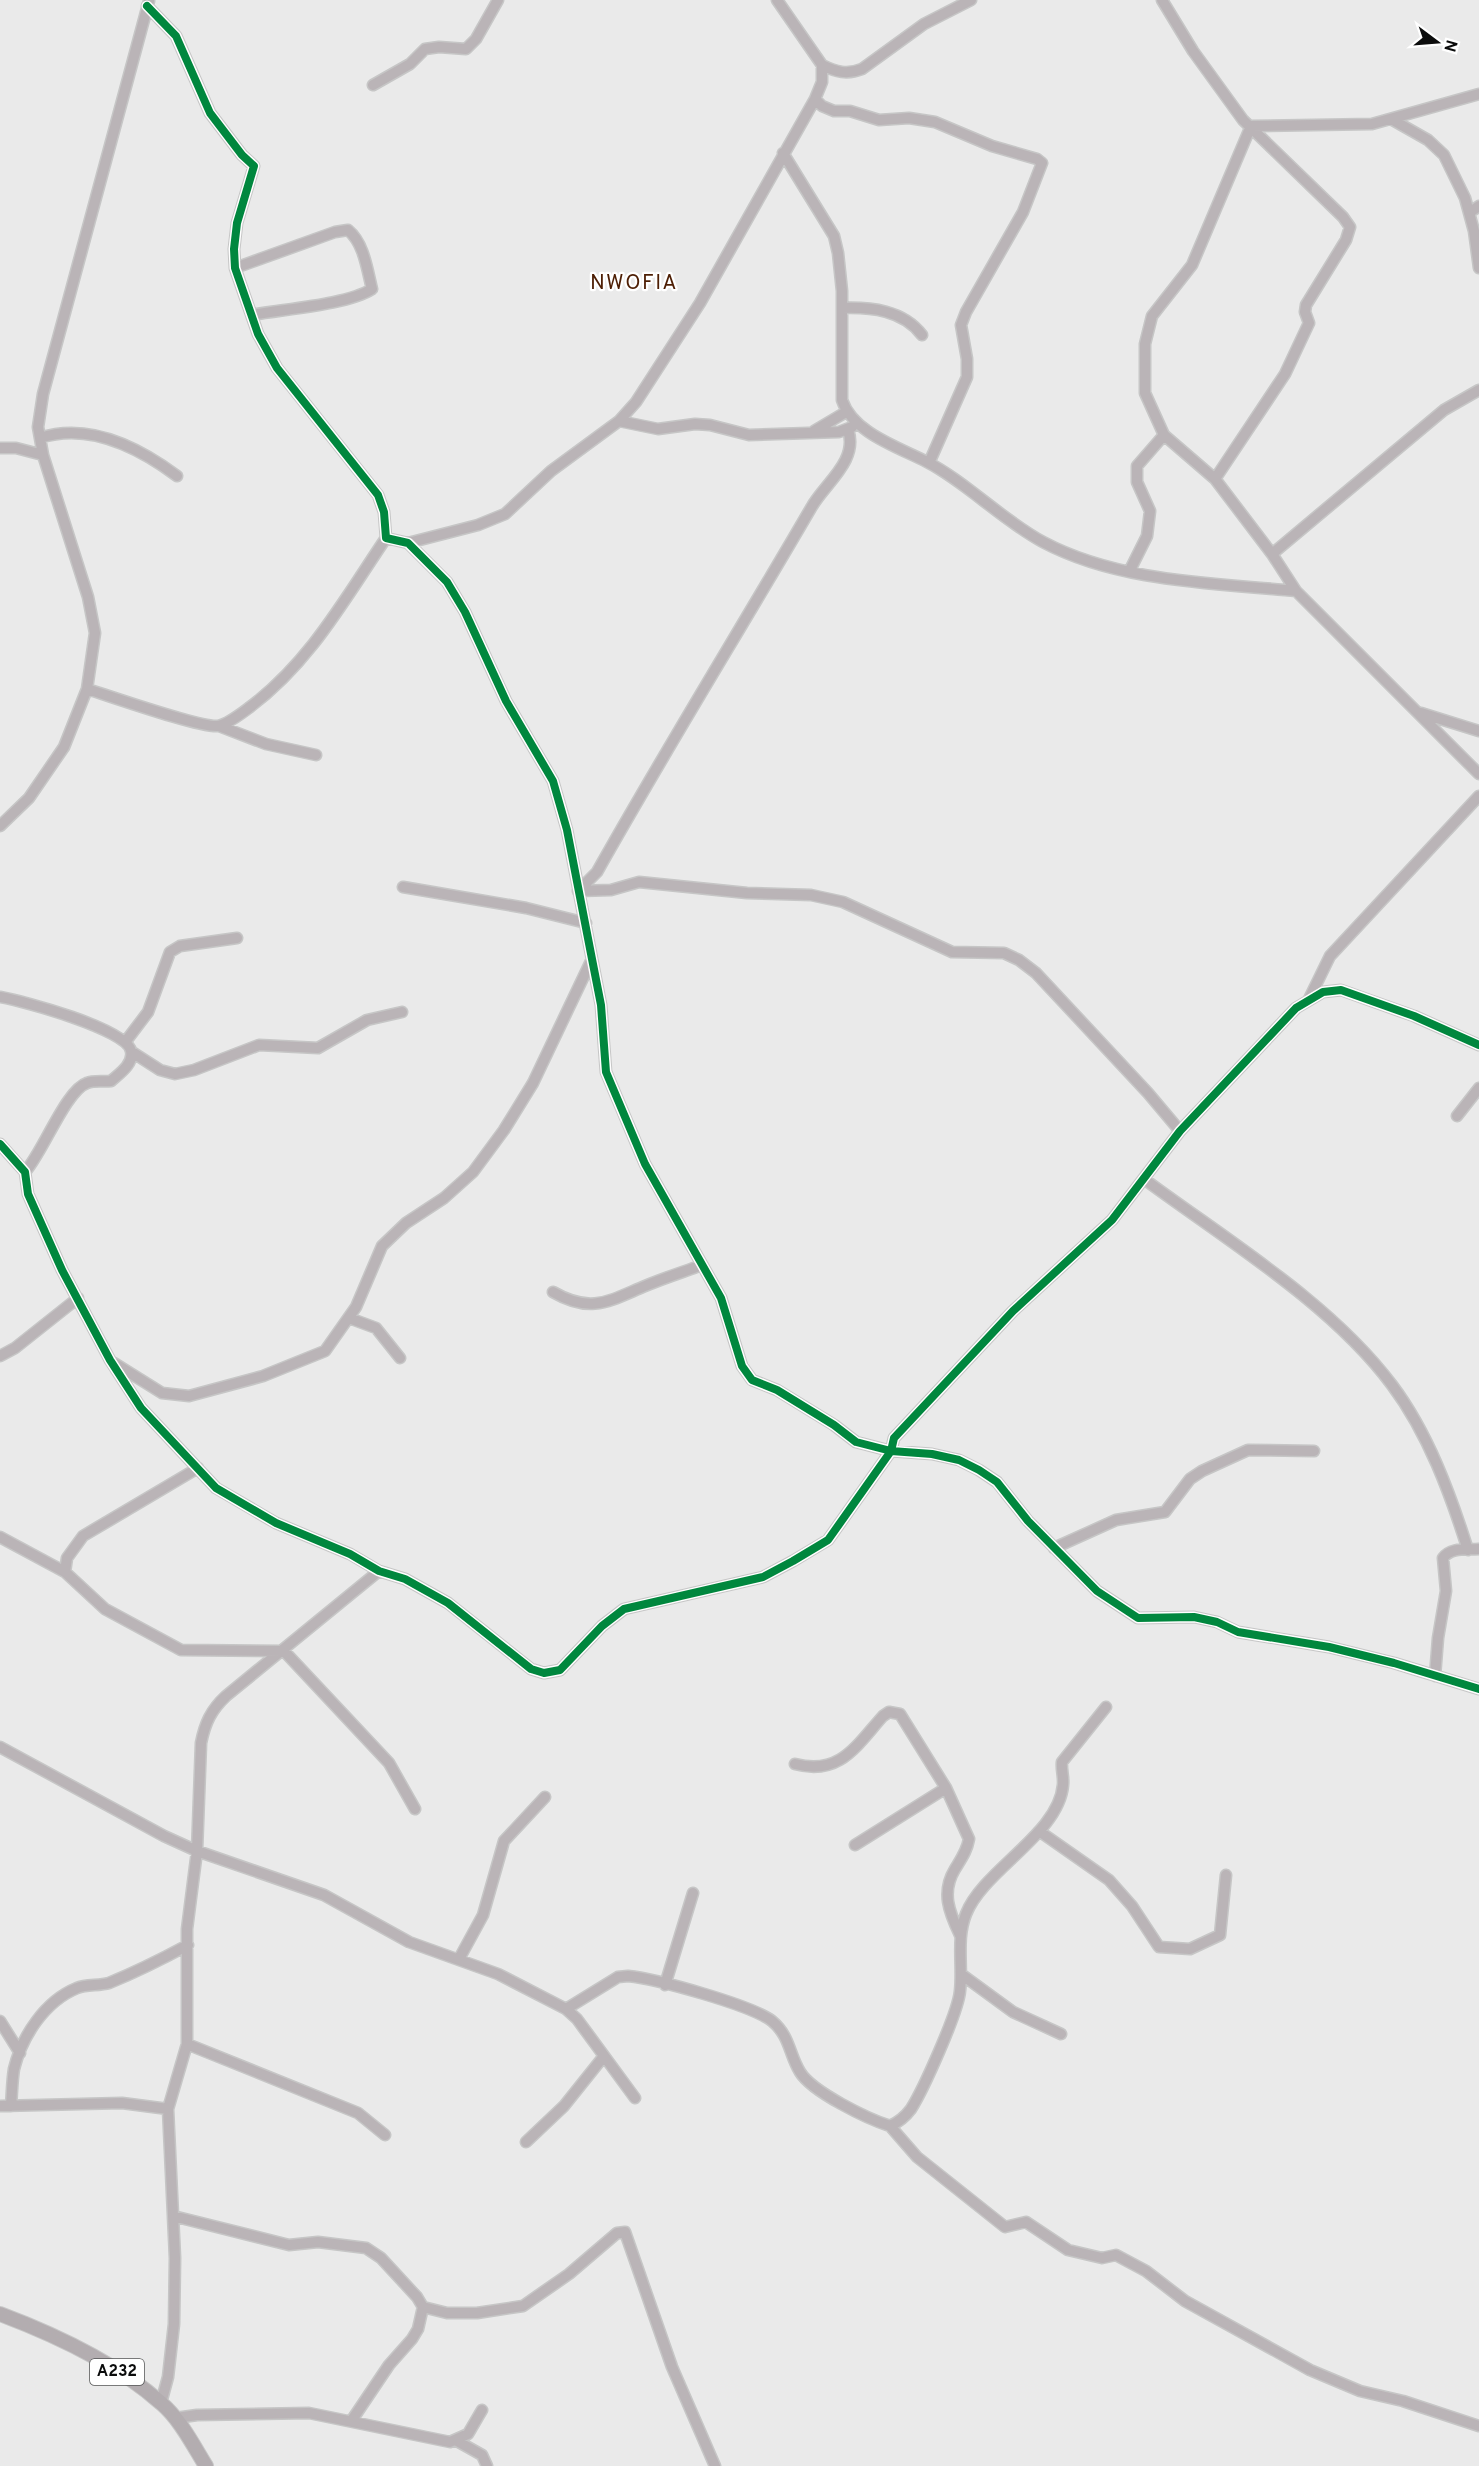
<svg xmlns="http://www.w3.org/2000/svg" width="1479" height="2466" viewBox="0 0 1479 2466" font-family="Overpass,sans-serif">
<style>
.lines{fill:none;stroke-linecap:round;stroke-linejoin:round}
.minor-casing{stroke:#c6c6c6;stroke-width:13}
.major-casing{stroke:#c6c6c6;stroke-width:16}
.minor{stroke:#bab4b7;stroke-width:10}
.major{stroke:#b3adb0;stroke-width:14}
.cycleway-casing{stroke:#fff;stroke-width:11}
.cycleway{stroke:#00873e;stroke-width:8}
.labels{text-anchor:middle;dominant-baseline:central;stroke-width:4.5;stroke-linejoin:round;paint-order:stroke}
.shield{fill:#fff;stroke:#545555;stroke-width:1.5}
.shield-label{font-size:16px;font-weight:bold;fill:#0b0c0c}
.quarter-label{font-size:21px;letter-spacing:1.5px;fill:#4d1e04;stroke:#fff}
</style>
<rect width="100%" height="100%" fill="#eaeaea"/>
<g class="lines">
<defs>
<path id="minor" d="M1162 0 1193 51 1243 120 1343 217 1350 227 1346 240 1306 305 1305 312 1309 323 1285 374 1215 479
M147 6 176 36 210 113 242 155 254 166 237 223 234 249 235 268 258 334 277 368 378 495 384 512 386 538 408 543 447 582 465 612 506 701 553 781 567 830 592 959 601 1005 606 1072 645 1164 721 1298 742 1366 752 1380 777 1390 834 1425 856 1442 891 1451 932 1454 959 1460 979 1470 997 1482 1028 1521 1097 1591 1138 1618 1194 1617 1217 1622 1238 1632 1329 1647 1394 1663 1479 1689
M822 65C836 72 847 75 862 69L924 24 971 0
M373 85 410 64 425 49 439 47 466 49 476 39 498 0
M815 99 822 106 834 111H850L879 120 909 118 935 122 992 146 1037 159 1042 163 1023 212 966 312 961 325 967 359V377L929 463
M1391 119 1428 140 1444 155 1465 198 1474 231 1479 268
M1251 126 1192 265 1152 316 1145 344V393L1164 435 1215 479 1272 554 1296 591 1479 774
M1251 126 1372 124 1479 94
M783 153 834 236 838 253 842 291V400C853 433 898 447 927 462 966 482 1002 520 1043 542 1118 582 1213 583 1296 591
M1469 213 1479 206
M235 268 335 232 348 230C364 243 367 269 372 289 347 305 283 309 252 315
M842 308C871 307 903 310 922 335
M619 421 658 429 695 424 710 425 749 435 839 432 852 427
M814 431 846 412
M40 438C89 422 138 447 177 476
M0 448H16L43 455
M408 543 478 525 505 514 551 471 619 421 636 402 700 303 815 99 822 82V65L777 0
M1272 554 1444 410 1479 390
M1130 570 1147 536 1150 511 1137 482V466L1164 435
M87 689C110 696 200 728 218 726 228 724 242 713 250 707 310 662 344 600 386 538
M1421 713 1479 731
M219 726 266 744 316 755
M0 826 29 798 64 747 87 689 95 633 88 597 43 455 38 427 43 394 149 1
M403 887 526 908 586 923
M578 891 611 890 639 882 747 893 811 895 843 902 952 952 1004 953 1019 960 1036 973 1148 1093 1180 1131
M578 891 597 872C666 749 740 630 811 508 824 484 859 461 848 430
M0 997C23 1001 127 1029 131 1051 134 1064 119 1074 111 1081 104 1082 94 1080 87 1083 66 1090 43 1152 25 1172
M1309 999 1330 956 1479 796
M126 1041 148 1012 170 952 180 946 237 938
M132 1052 160 1070 175 1074 194 1070 259 1045 318 1048 367 1020 402 1012
M1457 1116 1479 1088
M0 1144 25 1172 28 1194 62 1270 110 1360 141 1408 216 1488 276 1523 350 1554 379 1571 405 1579 448 1603 531 1669 544 1673 560 1670 602 1626 624 1609 763 1577 793 1561 828 1540 891 1451 894 1438 1013 1311 1112 1220 1180 1131 1296 1008 1323 992 1341 990 1414 1016 1479 1045
M1144 1179C1225 1239 1331 1303 1392 1385 1428 1433 1450 1493 1468 1550
M553 1292C591 1314 609 1301 645 1286 664 1278 683 1272 702 1265
M349 1318 376 1328 400 1358
M0 1356 15 1348 78 1298
M114 1363 162 1393 189 1396 263 1376 325 1351 356 1307 382 1246 406 1223 444 1198 473 1172 504 1130 533 1083 592 959
M198 1468 83 1536 67 1558 65 1572 105 1609 181 1650 284 1651 389 1763 415 1809
M0 1537 65 1572
M1054 1548 1116 1520 1165 1512 1190 1479 1202 1471 1248 1450 1314 1451
M1435 1676 1438 1638 1446 1591 1443 1558C1451 1547 1466 1550 1479 1549
M0 1747 164 1836 197 1851 324 1895 409 1942 498 1974 566 2009 577 2019 635 2098
M795 1764C840 1776 856 1746 883 1716L889 1712 900 1714 946 1788 969 1839C967 1851 961 1859 955 1869 941 1892 949 1912 960 1935
M1039 1831 1109 1880 1132 1906 1159 1947 1190 1949 1220 1935 1226 1875
M855 1845 946 1788
M459 1959 483 1915 504 1841 545 1797
M961 1974 1013 2012 1061 2034
M665 1985 693 1893
M566 2009 618 1977 628 1976C657 1979 751 2005 772 2021 790 2036 789 2054 800 2072 812 2092 868 2119 890 2126 899 2122 905 2117 911 2109 923 2090 958 2013 960 1991 963 1966 956 1939 966 1914 983 1870 1059 1834 1063 1785 1064 1777 1061 1770 1062 1762L1106 1707
M0 2021 20 2053
M187 2044 358 2113 385 2135
M0 2106 122 2103 168 2109
M11 2106C12 2094 12 2081 14 2069 22 2036 45 2001 77 1988 86 1984 99 1986 109 1983 136 1972 162 1959 188 1945
M890 2126 917 2157 1005 2227 1026 2222 1068 2250 1102 2258 1116 2255 1146 2271 1185 2301 1310 2370 1360 2391 1403 2401 1479 2426
M526 2142 564 2106 604 2056
M173 2216 289 2245 318 2242 366 2248 381 2258 417 2297 423 2307 418 2329 412 2339 389 2365 352 2420
M423 2307 447 2313H477L523 2306 569 2274 617 2233 625 2232 672 2367 715 2466
M161 2403 168 2377 174 2324 175 2258 168 2109 187 2044V1929L197 1851 201 1743C205 1723 211 1710 226 1696L379 1571
M176 2418 197 2415 309 2413 450 2442 468 2434 482 2410
M457 2441 482 2455 487 2466"/>
<path id="major" d="M0 2314C56 2335 116 2363 161 2403 180 2419 193 2445 206 2466"/>
</defs>
<!-- minor casing -->
<use href="#minor" class="minor-casing"/>
<!-- major casing -->
<use href="#major" class="major-casing"/>
<!-- minor -->
<use href="#minor" class="minor"/>
<!-- major -->
<use href="#major" class="major"/>
<defs>
<path id="cycleway" d="M147 6 176 36 210 113 242 155 254 166 237 223 234 249 235 268 258 334 277 368 378 495 384 512 386 538 408 543 447 582 465 612 506 701 553 781 567 830 592 959 601 1005 606 1072 645 1164 721 1298 742 1366 752 1380 777 1390 834 1425 856 1442 891 1451 932 1454 959 1460 979 1470 997 1482 1028 1521 1097 1591 1138 1618 1194 1617 1217 1622 1238 1632 1329 1647 1394 1663 1479 1689
M0 1144 25 1172 28 1194 62 1270 110 1360 141 1408 216 1488 276 1523 350 1554 379 1571 405 1579 448 1603 531 1669 544 1673 560 1670 602 1626 624 1609 763 1577 793 1561 828 1540 891 1451 894 1438 1013 1311 1112 1220 1180 1131 1296 1008 1323 992 1341 990 1414 1016 1479 1045"/>
</defs>
<!-- cycleway casing -->
<use href="#cycleway" class="cycleway-casing"/>
<!-- cycleway -->
<use href="#cycleway" class="cycleway"/>
</g>
<g class="labels">
<!-- shield labels -->
<rect class="shield" x="90" y="2359" width="54" height="26" rx="4.5"/>
<g class="shield-label">
<text x="117" y="2372">A232</text>
</g>
<!-- quarter labels -->
<g class="quarter-label">
<text x="634" y="283">NWOFIA</text>
</g>
</g>
<!-- north arrow -->
<g transform="translate(1437 42) rotate(106)" stroke="#ffffff" stroke-width="4.5" paint-order="stroke">
<path d="M0-4.5L10 22L0 15L-10 22Z" fill="#0b0c0c"/>
<text y="-9" font-size="16" font-weight="bold" text-anchor="middle" fill="#0b0c0c">N</text>
</g>
</svg>
